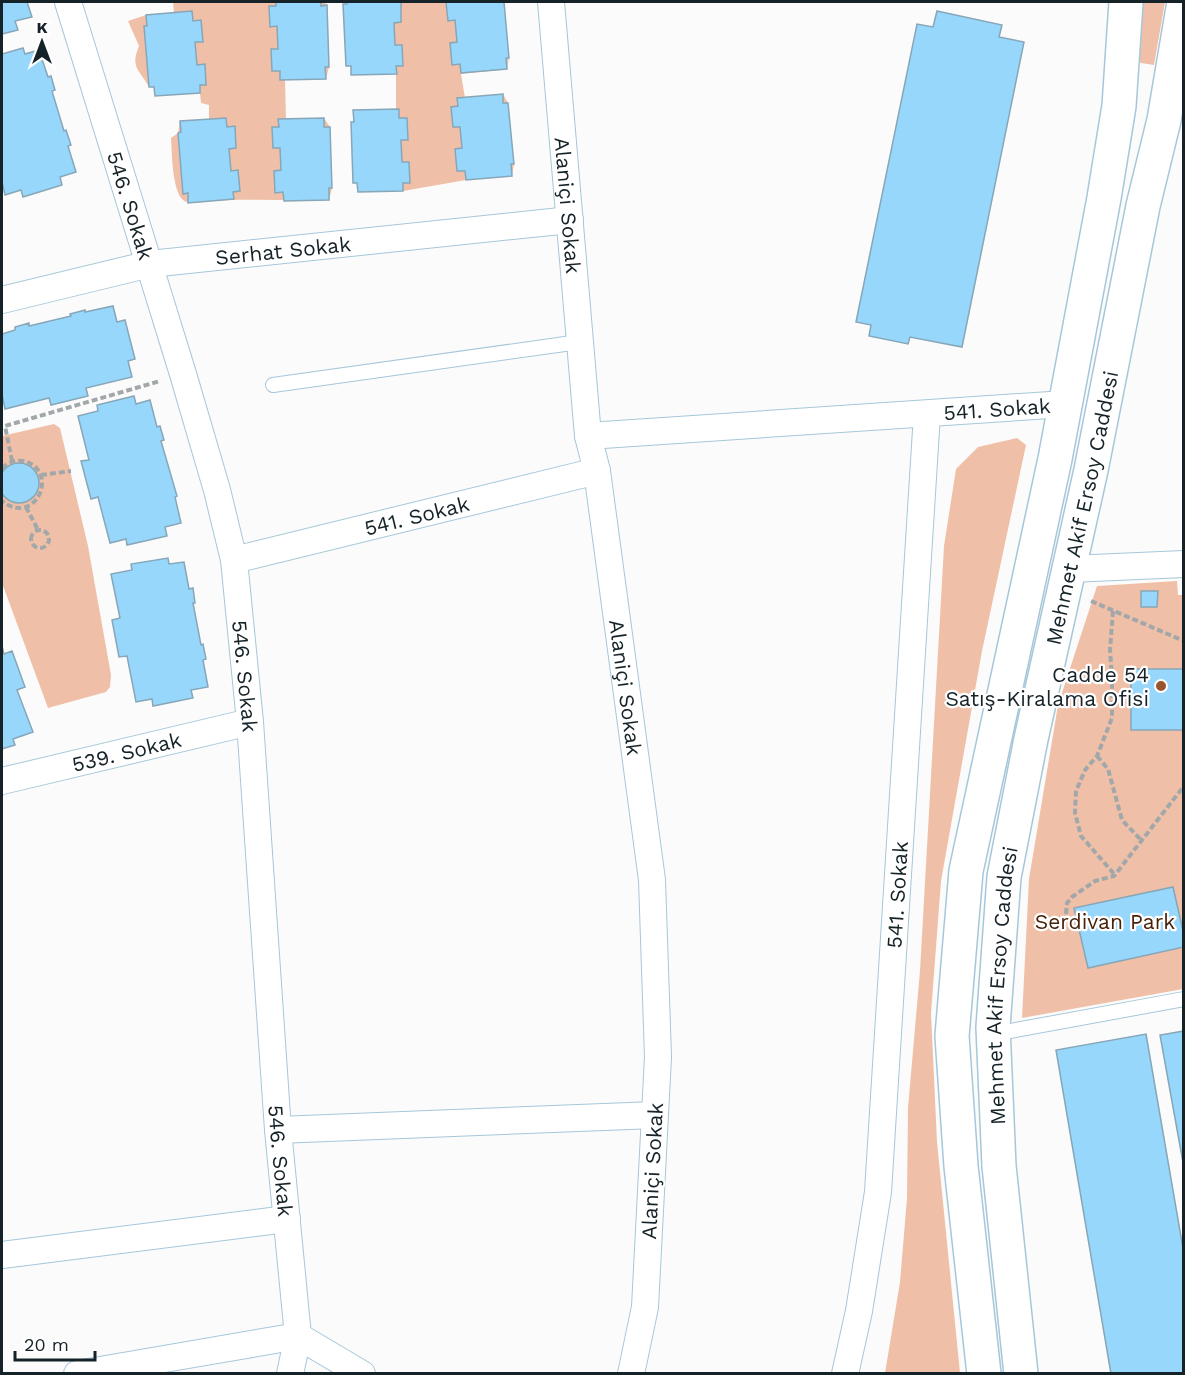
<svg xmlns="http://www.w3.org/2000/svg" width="1185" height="1375" viewBox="0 0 1185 1375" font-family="'Work Sans',sans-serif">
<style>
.green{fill:#efc0a7}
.building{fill:#96d7fb;stroke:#87a6b8;stroke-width:1.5}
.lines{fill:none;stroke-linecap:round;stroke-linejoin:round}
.lane-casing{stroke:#a6c7d9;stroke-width:16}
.street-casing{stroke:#a6c7d9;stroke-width:28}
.primary-casing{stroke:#a6c7d9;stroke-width:36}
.path{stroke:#a2a7a9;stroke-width:4;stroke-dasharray:6 3;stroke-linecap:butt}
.lane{stroke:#fff;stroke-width:14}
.street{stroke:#fff;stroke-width:26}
.primary{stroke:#fff;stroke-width:33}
.poi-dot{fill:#9b552c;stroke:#fff;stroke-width:2}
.labels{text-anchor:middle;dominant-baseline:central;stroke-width:4.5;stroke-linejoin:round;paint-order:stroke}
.street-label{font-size:21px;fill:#152228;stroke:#fff}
.poi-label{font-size:21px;fill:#152228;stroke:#fff;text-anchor:end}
.park-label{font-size:21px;fill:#47210a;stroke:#fff}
</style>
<rect width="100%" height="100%" fill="#fbfbfb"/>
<!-- green -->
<path class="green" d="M173 2H324L327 5 329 67 326 79 285 80 286 119 324 118 330 127 332 188 329 200C289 201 248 198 207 201 199 202 187 206 181 198 172 184 172 154 171 138L178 133 180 121 209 119V105L201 103 200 93 155 96 154 87H149C139 69 130 68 139 46L128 21 146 15 174 13Z
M401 2H504L509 58 507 69 461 74 465 98 503 94 508 103 514 164 512 176 466 180 403 191V183H410L409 162H402L401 140H408L407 118H399V109H396V66L403 65 402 45H395L394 23 401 22Z
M1136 2H1165L1154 65 1135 62Z
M54 424 60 428 88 546 111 675 110 687 106 692 48 708 2 583V436Z
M1017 438 1026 445 982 651 941 881 931 1013 937 1142 960 1373H885L900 1282 907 1198 908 1108 920 971 944 546 956 469 978 447Z
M1177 581 1178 595H1184L1183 989 1022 1018 1029 879 1058 705 1097 586Z"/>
<!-- building -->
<path class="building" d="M2 2H27L32 17 15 21 18 30 2 34Z
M276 2H321V6L327 5 329 67H325L326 79 280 80V71H272L271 49H278L277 26 270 27 269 6H276Z
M347 2H401V22L394 23 395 45H402L403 66H396L397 74 351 75V66H346L343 4H347Z
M446 2H504L509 58H506L507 69 461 73 460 64 452 65 450 43 457 42 455 20 448 21Z
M192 11 193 21 201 20 203 42H195L197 65 205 64 206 85H200V93L155 96 154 87H149L144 26H147L146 15Z
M937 11 1002 25 999 37 1024 42 962 347 910 337 908 344 869 336 871 325 856 322 917 24 933 27Z
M23 48 25 54 39 50 48 77 51 76 55 90 52 91 64 131 66 130 71 145 68 146 76 172 60 177 62 185 23 197 21 190 5 195 2 182V54Z
M503 94V103H508L514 164H511L512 176 466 180 465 171H457L455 149 462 148 460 127H453L451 107 458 106 457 98Z
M399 109V118H407L408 140H401L402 162H409L410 183H403V191L358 192 357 183H353L351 122H354L353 110Z
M226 118 227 127 235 126 236 148 229 149 231 171 238 170 240 191 233 192 234 199 188 203V193L183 194 178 133 181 132 180 121Z
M324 118V127H330L332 188H329V200L284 201 283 192 275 193 274 171 281 170 280 148H273L272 127H279L278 119Z
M113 306 117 322 125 320 135 359 128 361 132 377 86 388 88 396 51 405 49 398 5 409 2 394V334L15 330V327L29 323V326L71 316 70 314 85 310V312Z
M134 396 136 404 150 400 157 427 160 426 164 440 161 441 177 496 175 497 181 523 165 527 167 536 127 545 126 539 110 543 98 497 91 499 81 461 89 460 78 416 98 411 97 405Z
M-1 483a20 20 0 1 1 40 0a20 20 0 1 1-40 0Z
M168 558 169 564 184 562 189 589 193 588 195 603H193L201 645 203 644 206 659 203 660 208 687 191 690 193 698 153 706 152 699 136 702 127 656 119 657 112 620 120 618 111 574 132 570 131 564Z
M1141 591H1158L1157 607H1141Z
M2 646 4 654 12 651 25 687 17 690 33 732 13 739 15 745 2 749Z
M1131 669H1184V730H1131Z
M1173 887 1184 935V947L1088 968 1074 908Z
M1184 1031V1168L1160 1035Z
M1146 1034 1184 1254V1374H1111L1056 1050Z"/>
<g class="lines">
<defs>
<path id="lane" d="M273 385 579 342
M994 1034 1184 999"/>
<g id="street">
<path id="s1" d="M68 2 183 374 217 490 234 560 250 722 278 1130 298 1336 290 1374"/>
<path id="s2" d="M551 2 588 436 597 471 652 880 658 1057 645 1307 631 1374"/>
<path id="s3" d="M2 300 150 264 570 220"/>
<path id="s4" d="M588 436 1065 404"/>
<path id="s5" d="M234 560 597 471"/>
<path d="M1070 569 1184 564"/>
<path id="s6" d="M2 781 250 722"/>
<path d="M278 1130 655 1115"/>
<path d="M2 1255 287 1219"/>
<path d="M77 1374 298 1336 362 1374"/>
<path id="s7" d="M845 1374 859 1311 878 1192 927 414"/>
</g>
<g id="primary">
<path d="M984 1374 961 1166 952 1036 966 871 1055 459 1104 198 1119 106 1126 2"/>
<path id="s8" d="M1021 1374 999 1166 993 1027 1004 877 1031 739 1091 470 1143 206 1164 120 1184 2"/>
</g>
</defs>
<!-- lane casing -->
<use href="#lane" class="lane-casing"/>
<!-- street casing -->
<use href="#street" class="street-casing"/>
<!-- primary casing -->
<use href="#primary" class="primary-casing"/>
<!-- path -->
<path class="path" d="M12 461 5 426 160 381
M2 468C8 463 15 460 23 461 61 469 36 528 2 501
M41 475 71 471
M26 507 38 530
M31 539a9 9 0 1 1 18 0a9 9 0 1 1-18 0Z
M1091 601 1184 641
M1113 611 1110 650 1112 677V718L1097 756 1085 770 1076 791 1075 813 1081 836 1115 875
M1097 756 1108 769 1122 820 1141 840
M1066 914 1067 903 1072 897 1095 881 1114 876 1184 786"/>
<!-- lane -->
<use href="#lane" class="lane"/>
<!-- street -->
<use href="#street" class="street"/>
<!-- primary -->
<use href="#primary" class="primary"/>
</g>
<!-- markers -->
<circle class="poi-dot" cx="1161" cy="686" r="6"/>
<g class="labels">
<!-- street labels -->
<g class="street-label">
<text stroke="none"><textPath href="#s2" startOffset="204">Alaniçi Sokak</textPath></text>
<text stroke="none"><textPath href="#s1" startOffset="213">546. Sokak</textPath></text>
<text stroke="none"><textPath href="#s3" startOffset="286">Serhat Sokak</textPath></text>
<text stroke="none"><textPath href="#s4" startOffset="410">541. Sokak</textPath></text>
<text stroke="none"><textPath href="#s8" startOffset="876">Mehmet Akif Ersoy Caddesi</textPath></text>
<text stroke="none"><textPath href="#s5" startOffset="188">541. Sokak</textPath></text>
<text stroke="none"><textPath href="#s1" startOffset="699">546. Sokak</textPath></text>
<text stroke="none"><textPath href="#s2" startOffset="690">Alaniçi Sokak</textPath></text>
<text stroke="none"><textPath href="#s6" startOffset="128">539. Sokak</textPath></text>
<text stroke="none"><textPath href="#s7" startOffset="483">541. Sokak</textPath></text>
<text stroke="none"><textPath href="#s8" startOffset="390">Mehmet Akif Ersoy Caddesi</textPath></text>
<text stroke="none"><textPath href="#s1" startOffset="1185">546. Sokak</textPath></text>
<text transform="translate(652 1171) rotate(-87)">Alaniçi Sokak</text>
</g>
<!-- poi labels -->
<g class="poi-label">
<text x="1149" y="674">Cadde 54<tspan x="1149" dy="24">Satış-Kiralama Ofisi</tspan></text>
</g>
<!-- park labels -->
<g class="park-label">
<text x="1105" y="921">Serdivan Park</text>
</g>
</g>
<!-- border -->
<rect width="1185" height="1375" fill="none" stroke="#152228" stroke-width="6"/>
<!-- north arrow -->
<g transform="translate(42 42)" stroke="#ffffff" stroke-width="4.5" paint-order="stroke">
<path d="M0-4.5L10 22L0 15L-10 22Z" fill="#152228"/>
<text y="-9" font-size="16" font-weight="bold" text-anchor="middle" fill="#152228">K</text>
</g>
<!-- scale -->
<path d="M15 1351v9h80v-9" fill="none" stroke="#152228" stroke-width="3"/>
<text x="24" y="1351" font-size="18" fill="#152228" stroke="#ffffff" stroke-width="4.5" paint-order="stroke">20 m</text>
</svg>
